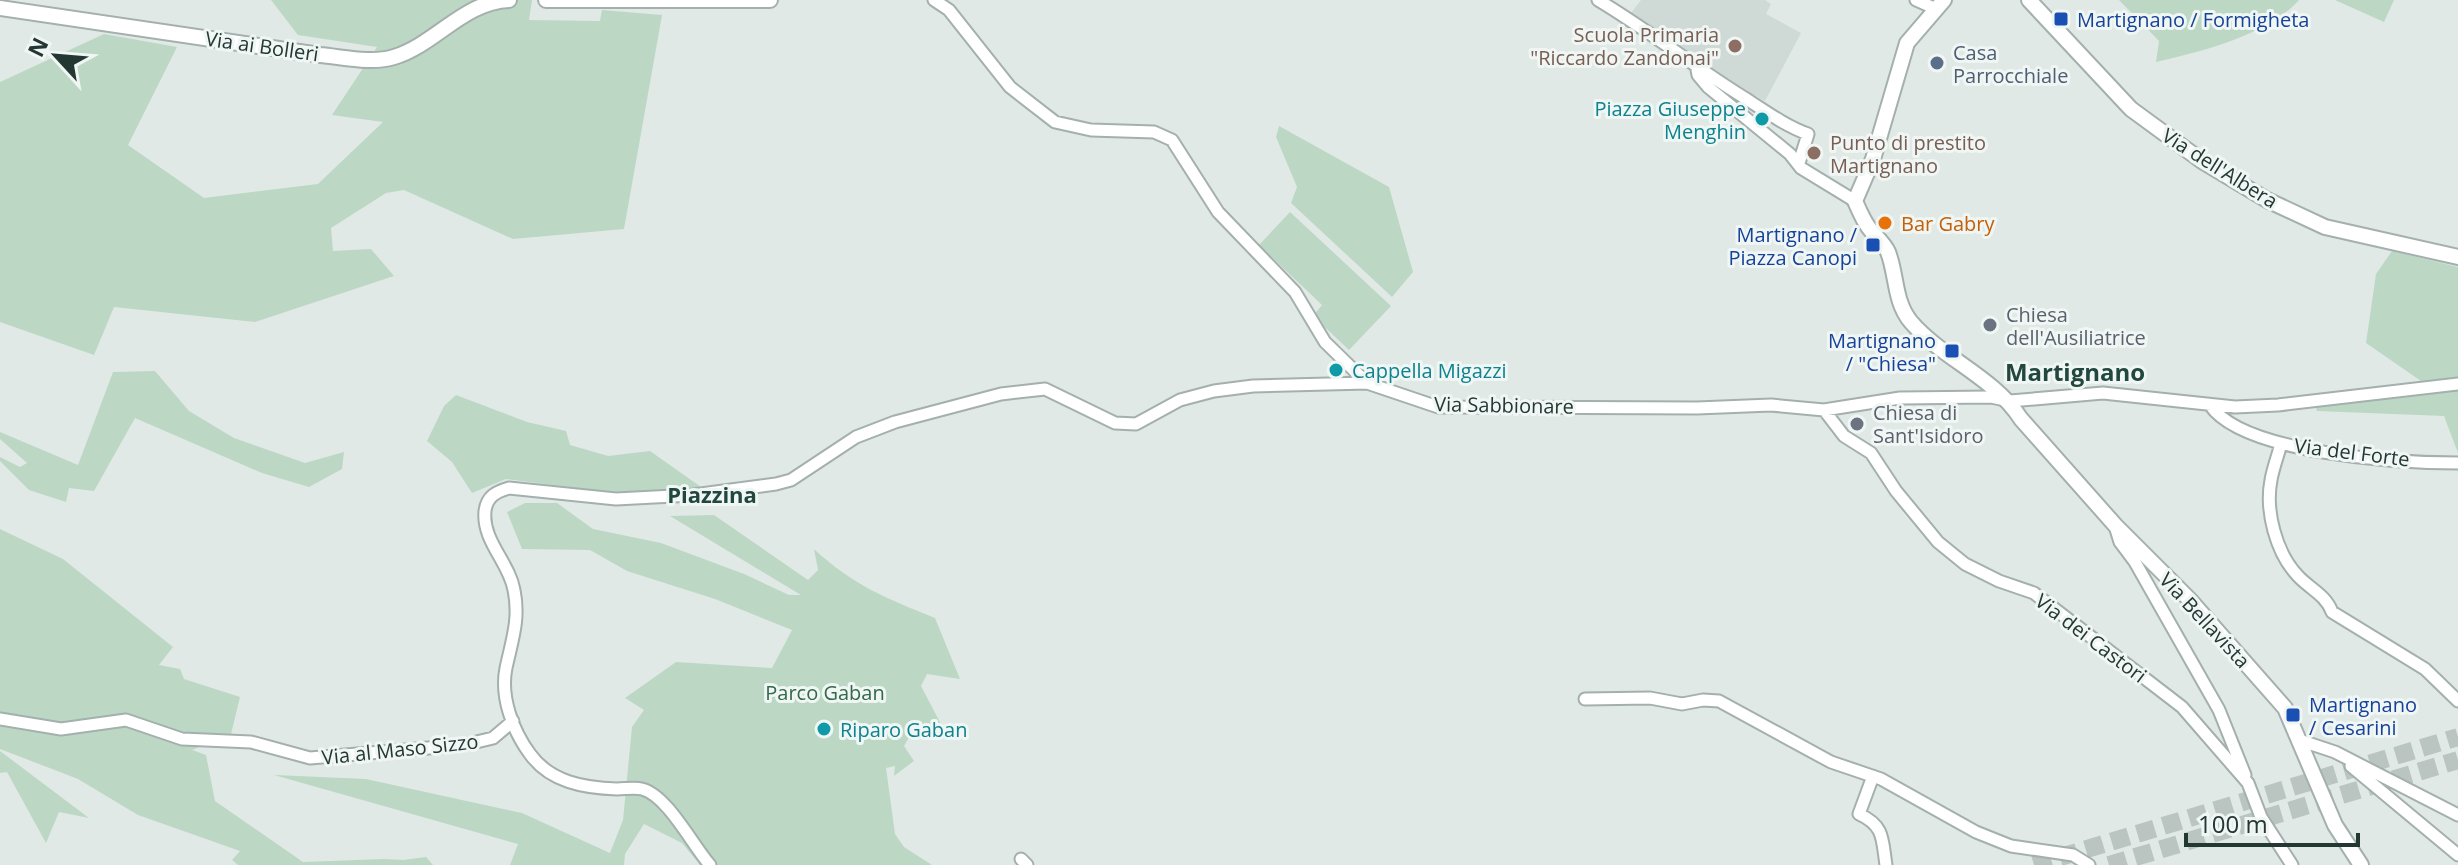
<svg xmlns="http://www.w3.org/2000/svg" width="2458" height="865" viewBox="0 0 2458 865" font-family="'Open Sans',sans-serif">
<style>
.built{fill:#cfd9d5}
.green{fill:#bcd8c5}
.lines{fill:none;stroke-linecap:round;stroke-linejoin:round}
.trunk-tunnel{stroke:#bac5c2;stroke-width:18;stroke-dasharray:18 9;stroke-linecap:butt}
.minor-casing{stroke:#a4b0ad;stroke-width:15}
.tertiary-casing{stroke:#a4b0ad;stroke-width:18}
.minor{stroke:#fff;stroke-width:11}
.tertiary{stroke:#fff;stroke-width:14}
.transit-dot{fill:#1a4fb4;stroke:#f0f6f4;stroke-width:3}
.education-dot{fill:#8d6e63;stroke:#f0f6f4;stroke-width:3}
.service-dot{fill:#5c6f8a;stroke:#f0f6f4;stroke-width:3}
.culture-dot{fill:#0f9aa8;stroke:#f0f6f4;stroke-width:3}
.food-dot{fill:#e8710a;stroke:#f0f6f4;stroke-width:3}
.worship-dot{fill:#6b7280;stroke:#f0f6f4;stroke-width:3}
.labels{text-anchor:middle;dominant-baseline:central;stroke-width:6;stroke-linejoin:round;paint-order:stroke}
.transit-label{font-size:20px;fill:#164399;stroke:#f0f6f4;text-anchor:start}
.education-label{font-size:20px;fill:#785e54;stroke:#f0f6f4;text-anchor:end}
.street-label{font-size:20px;fill:#233733;stroke:#f0f6f4}
.service-label{font-size:20px;fill:#4e5e75;stroke:#f0f6f4;text-anchor:start}
.culture-label{font-size:20px;fill:#0d838f;stroke:#f0f6f4;text-anchor:start}
.food-label{font-size:20px;fill:#c56008;stroke:#f0f6f4;text-anchor:start}
.worship-label{font-size:20px;fill:#5b616d;stroke:#f0f6f4;text-anchor:start}
.park-label{font-size:20px;fill:#33694a;stroke:#f0f6f4}
.neighbourhood-label{font-size:22px;font-weight:bold;fill:#22473f;stroke:#f0f6f4}
.quarter-label{font-size:24px;font-weight:bold;fill:#22473f;stroke:#f0f6f4}
</style>
<rect width="100%" height="100%" fill="#e0e9e6"/>
<!-- built -->
<path class="built" d="M1641 0H1765L1771 4 1766 14 1801 33 1765 101 1692 59 1631 13Z"/>
<!-- green -->
<path class="green" d="M271 0H532L529 20 600 21 602 10 662 15 624 229 513 239 404 190 386 193 331 228 333 251 371 249 394 276 255 322 114 307 94 355 0 322V82L104 34 177 47 128 145 204 198 318 184 383 122 332 115 377 47 298 35Z
M2119 0H2299C2268 35 2200 52 2156 62L2159 41Z
M2335 0H2394L2384 22Z
M1279 126 1389 187 1413 272 1392 297 1291 203 1297 187 1276 137Z
M1290 212 1391 306 1349 350 1313 316 1322 305 1259 245Z
M2392 251 2458 267V377L2421 381 2366 343 2376 274Z
M155 371 189 411 234 438 305 463 344 452 342 469 309 487 262 473 135 418 94 491 69 488 66 502 29 490 0 461V457L20 467 27 463 0 439V432L78 465 113 372Z
M2458 389V453L2444 416 2317 411 2315 405Z
M456 395 527 422 566 431 570 445 608 456 650 451 701 487 616 493 506 479 472 493 452 462 427 441 444 406Z
M525 503H557L593 529 661 543 744 574 789 595H801L670 516 714 515 808 580 818 570 814 549C854 586 886 598 935 618L960 679 927 674 921 686 943 728 917 724 904 746 914 761 894 776 895 766 886 768 895 834 904 847 932 865H700L682 843 644 824 625 854 624 865H510L518 844 274 775 366 779 522 813 610 853 623 820 632 727 644 710 625 698 676 662 772 668 792 630 715 599 627 571 590 550 522 549 507 512Z
M0 529 63 559 173 647 159 665 180 669 184 679 240 697 231 734 192 750 206 755 215 801 303 862 384 859 403 860 426 857 433 865H238L232 860 240 851 138 815 78 779 0 749Z
M0 751 89 818 59 812 46 843 7 772 0 773Z"/>
<g class="lines">
<!-- trunk-tunnel -->
<path class="trunk-tunnel" d="M2034 865 2458 737
M2109 865 2458 760"/>
<defs>
<path id="minor" d="M934 0 949 10 1010 87 1055 122 1091 130 1154 132 1172 140 1218 212 1295 292 1325 342 1367 383 1438 407 1697 408 1771 405 1824 410 1900 398 1991 397 2010 401 2103 393 2235 407 2278 405 2458 384
M1598 0C1650 31 1697 69 1748 100 1768 113 1786 126 1808 134L1799 163
M1916 0 1934 8
M1697 70 1698 75 1708 87 1790 154 1801 168 1855 201
M2210 405C2243 454 2401 463 2458 463
M1824 410 1844 436 1871 453 1896 491 1938 542 1965 564 1999 581 2034 593 2182 707 2248 783 2261 817 2292 865
M2281 443C2278 456 2273 468 2271 480 2265 511 2276 553 2298 576 2310 589 2326 595 2332 612L2425 669 2458 701
M2115 526 2120 542 2135 562 2219 710 2245 775
M1585 699 1650 698 1682 704 1703 700 1719 701 1831 762 1881 779 1976 832 2011 846 2073 855 2089 865
M0 719 61 729 126 720 182 739 251 742 310 758 464 745 493 738 513 721
M2299 740 2335 752 2458 815
M2351 766 2458 855
M1873 776 1859 814C1885 826 1882 840 1886 865
M1021 859 1027 865
M710 865C693 846 667 795 642 789 634 787 625 789 617 789 584 788 550 782 530 754 513 731 500 697 506 668 512 640 520 619 514 590 509 562 482 541 485 511 487 496 496 492 509 488L616 499 693 495 776 484 791 480 856 437 895 422 1001 394 1045 389 1115 423 1136 424 1180 400 1214 391 1253 386 1367 383"/>
<path id="tertiary" d="M546 0H770
M1944 0 1907 43 1873 159 1855 201C1859 210 1863 220 1869 228 1875 236 1884 243 1888 252 1897 275 1894 302 1911 322 1943 359 1994 377 2021 419L2115 525 2189 599 2285 708 2335 825 2361 865
M2029 0 2131 109 2202 161 2267 200 2325 227 2458 257
M0 8 320 55C343 57 372 64 394 57 436 44 463 2 509 0"/>
</defs>
<!-- minor casing -->
<use href="#minor" class="minor-casing"/>
<!-- tertiary casing -->
<use href="#tertiary" class="tertiary-casing"/>
<!-- minor -->
<use href="#minor" class="minor"/>
<!-- tertiary -->
<use href="#tertiary" class="tertiary"/>
</g>
<!-- markers -->
<g class="transit-dot">
<rect x="2053" y="11" width="16" height="16" rx="4"/>
<rect x="1865" y="237" width="16" height="16" rx="4"/>
<rect x="1944" y="343" width="16" height="16" rx="4"/>
<rect x="2285" y="707" width="16" height="16" rx="4"/>
</g>
<g class="education-dot">
<circle cx="1735" cy="46" r="8"/>
<circle cx="1814" cy="153" r="8"/>
</g>
<circle class="service-dot" cx="1937" cy="63" r="8"/>
<g class="culture-dot">
<circle cx="1762" cy="119" r="8"/>
<circle cx="1336" cy="370" r="8"/>
<circle cx="824" cy="729" r="8"/>
</g>
<circle class="food-dot" cx="1885" cy="223" r="8"/>
<g class="worship-dot">
<circle cx="1990" cy="325" r="8"/>
<circle cx="1857" cy="424" r="8"/>
</g>
<g class="labels">
<!-- transit labels -->
<g class="transit-label">
<text x="2077" y="19">Martignano / Formigheta</text>
<text x="1857" y="234" text-anchor="end">Martignano /<tspan x="1857" dy="23">Piazza Canopi</tspan></text>
<text x="1936" y="340" text-anchor="end">Martignano<tspan x="1936" dy="23">/ "Chiesa"</tspan></text>
<text x="2309" y="704">Martignano<tspan x="2309" dy="23">/ Cesarini</tspan></text>
</g>
<!-- education labels -->
<g class="education-label">
<text x="1719" y="34">Scuola Primaria<tspan x="1719" dy="23">"Riccardo Zandonai"</tspan></text>
<text x="1830" y="142" text-anchor="start">Punto di prestito<tspan x="1830" dy="23">Martignano</tspan></text>
</g>
<!-- street labels -->
<g class="street-label">
<text transform="translate(262 46) rotate(8)">Via ai Bolleri</text>
<text transform="translate(2220 168) rotate(32)">Via dell'Albera</text>
<text transform="translate(1504 405) rotate(1)">Via Sabbionare</text>
<text transform="translate(2352 452) rotate(7)">Via del Forte</text>
<text transform="translate(2205 620) rotate(47)">Via Bellavista</text>
<text transform="translate(2091 638) rotate(37)">Via dei Castori</text>
<text transform="translate(400 749) rotate(-6)">Via al Maso Sizzo</text>
</g>
<!-- service labels -->
<g class="service-label">
<text x="1953" y="52">Casa<tspan x="1953" dy="23">Parrocchiale</tspan></text>
</g>
<!-- culture labels -->
<g class="culture-label">
<text x="1746" y="108" text-anchor="end">Piazza Giuseppe<tspan x="1746" dy="23">Menghin</tspan></text>
<text x="1352" y="370">Cappella Migazzi</text>
<text x="840" y="729">Riparo Gaban</text>
</g>
<!-- food labels -->
<g class="food-label">
<text x="1901" y="223">Bar Gabry</text>
</g>
<!-- worship labels -->
<g class="worship-label">
<text x="2006" y="314">Chiesa<tspan x="2006" dy="23">dell'Ausiliatrice</tspan></text>
<text x="1873" y="412">Chiesa di<tspan x="1873" dy="23">Sant'Isidoro</tspan></text>
</g>
<!-- park labels -->
<g class="park-label">
<text x="825" y="692">Parco Gaban</text>
</g>
<!-- neighbourhood labels -->
<g class="neighbourhood-label">
<text x="712" y="494">Piazzina</text>
</g>
<!-- quarter labels -->
<g class="quarter-label">
<text x="2075" y="371">Martignano</text>
</g>
</g>
<!-- north arrow -->
<g transform="translate(56 56) rotate(296)" stroke="#f0f6f4" stroke-width="6" paint-order="stroke">
<path d="M0-6L14 30L0 20L-14 30Z" fill="#233733"/>
<text y="-12" font-size="22" font-weight="bold" text-anchor="middle" fill="#233733">N</text>
</g>
<!-- scale -->
<path d="M2186 833v12h172v-12" fill="none" stroke="#233733" stroke-width="4"/>
<text x="2198" y="833" font-size="24" fill="#233733" stroke="#f0f6f4" stroke-width="6" paint-order="stroke">100 m</text>
</svg>
